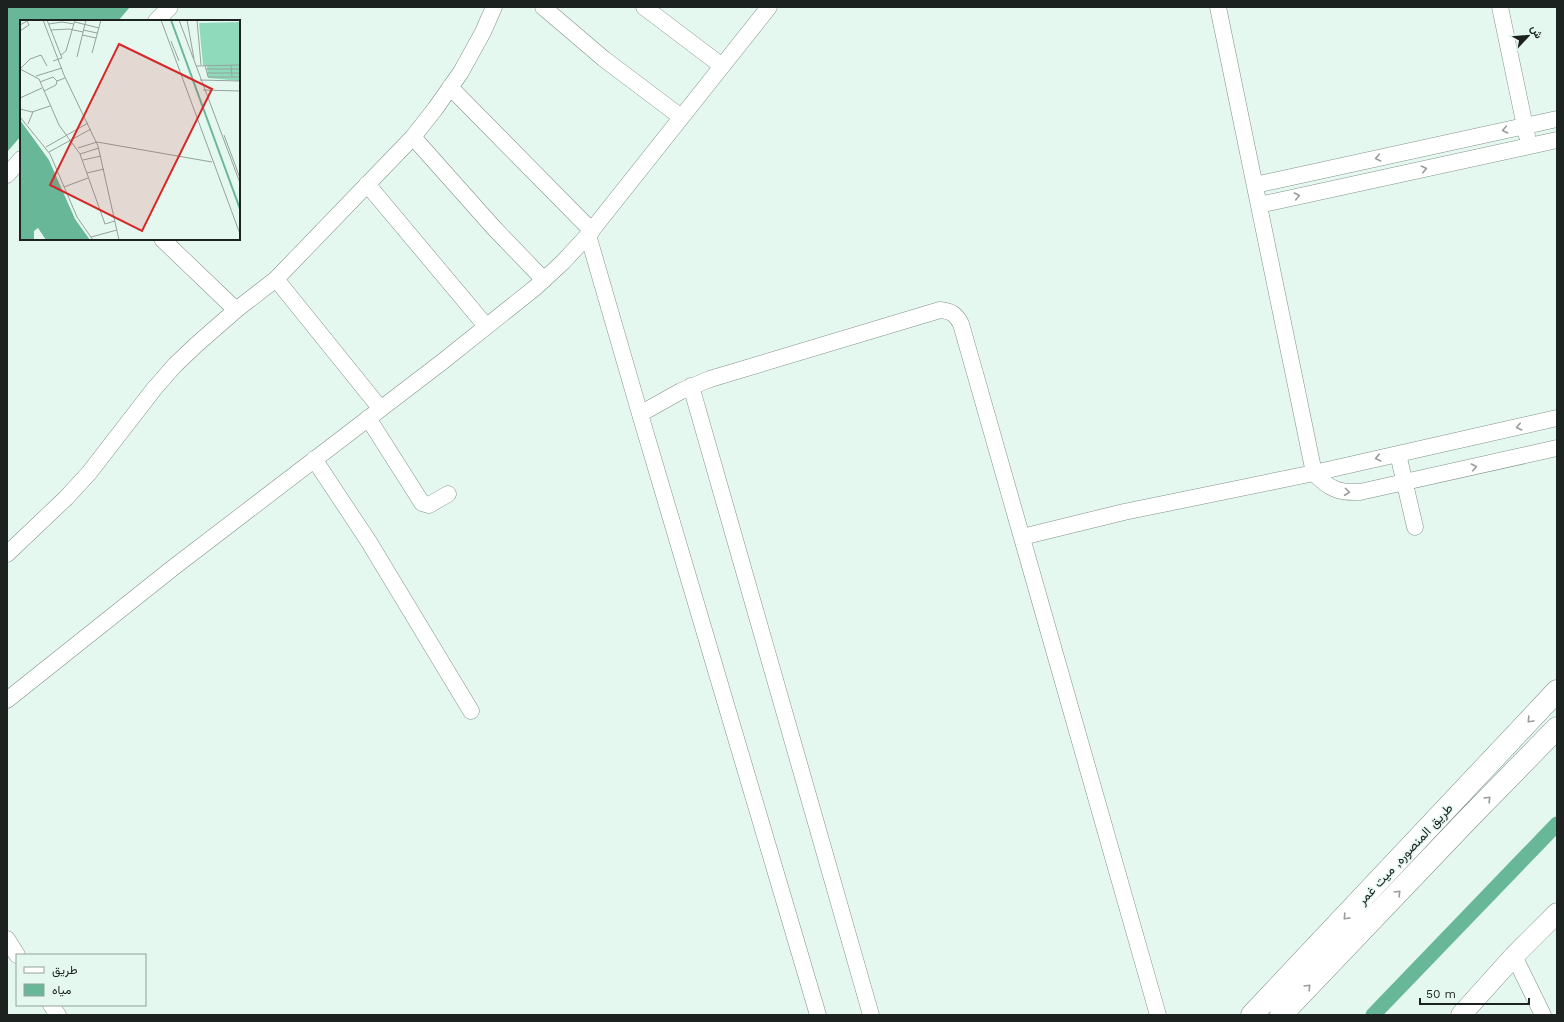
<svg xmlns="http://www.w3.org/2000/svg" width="1564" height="1022" viewBox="0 0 1564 1022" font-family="'Work Sans',Vazirmatn,sans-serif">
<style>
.water{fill:#69b799}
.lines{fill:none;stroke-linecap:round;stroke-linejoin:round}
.canal{stroke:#69b799;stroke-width:15}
.minor-casing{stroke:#809189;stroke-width:17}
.major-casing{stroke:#809189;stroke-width:21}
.highway-casing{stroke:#809189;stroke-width:23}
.minor{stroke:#fff;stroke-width:16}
.major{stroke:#fff;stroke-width:20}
.highway{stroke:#fff;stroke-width:22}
.oneway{stroke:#989c9a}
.labels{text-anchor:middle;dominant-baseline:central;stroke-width:3;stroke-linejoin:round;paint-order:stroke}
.street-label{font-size:13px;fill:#1b221f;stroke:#e5f8f0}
.inset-river{fill:none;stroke:#69b799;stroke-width:2}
.inset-road{fill:none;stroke:#94a29c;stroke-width:1}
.view{fill:#d62828;fill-opacity:0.15;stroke:#d62828;stroke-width:2}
.inset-edge{fill:none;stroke:#1b221f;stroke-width:2}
</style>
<rect width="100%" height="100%" fill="#e5f8f0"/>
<!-- water -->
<path class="water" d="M7 7H130L118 21H21V136L7 152Z"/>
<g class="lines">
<!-- canal -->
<path class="canal" d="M1373 1015 1557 824"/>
<defs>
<path id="minor" d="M543 7 604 59 681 117
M644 7 722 66
M1218 7 1314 473C1329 489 1339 493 1360 492L1557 448
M1500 7 1527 136
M156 21 170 7
M450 87 592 231
M413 137 494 228 544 280
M7 175 21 159
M367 184 486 326
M1255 185 1557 119
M1259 205 1557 140
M588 235 640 414 818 1015
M162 239 236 310
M276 279 380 408
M691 386 871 1015
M640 414 681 391 710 379 940 310C951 311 956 314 961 324L1158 1015
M368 418 422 503 429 505 448 494
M1398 454 1415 527
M314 459 369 542 471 711
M1022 537 1124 512 1314 473 1557 418
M7 554 66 498 89 473 154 389 175 365 196 345 236 310 276 279 413 137 435 109 461 72 483 32 494 7
M7 700 174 567 442 362 536 287 563 262 588 235 769 7
M7 939 17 955
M1514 956 1543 1015
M51 1005 58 1015"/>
<path id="major" d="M1461 1015 1514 956 1557 913"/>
<path id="highway" d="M1252 1015 1557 691
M1281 1015 1468 819 1557 728"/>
</defs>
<!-- minor casing -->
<use href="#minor" class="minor-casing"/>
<!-- major casing -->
<use href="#major" class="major-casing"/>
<!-- highway casing -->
<use href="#highway" class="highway-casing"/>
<!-- minor -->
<use href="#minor" class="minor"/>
<!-- major -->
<use href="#major" class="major"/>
<!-- highway -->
<use href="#highway" class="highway"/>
</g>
<!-- one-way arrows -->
<defs><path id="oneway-chevron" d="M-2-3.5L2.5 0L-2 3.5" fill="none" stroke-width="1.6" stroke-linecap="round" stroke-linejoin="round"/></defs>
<g class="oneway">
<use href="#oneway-chevron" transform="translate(1505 130) rotate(168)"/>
<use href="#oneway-chevron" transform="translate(1378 158) rotate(168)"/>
<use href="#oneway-chevron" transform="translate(1424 169) rotate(-12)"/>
<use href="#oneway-chevron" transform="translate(1297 196) rotate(-12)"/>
<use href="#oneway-chevron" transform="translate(1519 427) rotate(167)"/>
<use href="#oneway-chevron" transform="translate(1378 458) rotate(167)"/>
<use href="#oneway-chevron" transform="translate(1474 467) rotate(-13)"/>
<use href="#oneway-chevron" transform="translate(1347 492) rotate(7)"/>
<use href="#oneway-chevron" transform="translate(1530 720) rotate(133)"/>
<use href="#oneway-chevron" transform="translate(1488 799) rotate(-46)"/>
<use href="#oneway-chevron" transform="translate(1398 893) rotate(-46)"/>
<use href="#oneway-chevron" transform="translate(1346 917) rotate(133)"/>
<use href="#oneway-chevron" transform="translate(1308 987) rotate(-46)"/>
</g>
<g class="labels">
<!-- street labels -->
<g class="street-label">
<text transform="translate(1405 854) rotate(-47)">طريق المنصوره, ميت غمر</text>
</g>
</g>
<!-- overview -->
<g transform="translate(20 20)">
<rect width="220" height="220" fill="#e5f8f0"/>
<path d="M220 2V61L188 58 187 45H183L179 3Z" fill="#90dabc"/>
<path d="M0 100 29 140 55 199 70 220H26L18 208 14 211V220H0Z" fill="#69b799"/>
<path class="inset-river" d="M151 0 220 189"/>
<path class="inset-road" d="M23 0 44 55 78 126 99 220M27 0 42 38 33 41M141 0 220 214M159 0 220 163M167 0 174 39M177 0 181 45M55 2 79 8M29 4 42 2 54 4M0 5 7 1 9 5 0 11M31 10 49 9 63 12M63 10 77 13M62 15 76 18M151 21 159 41M72 33 81 0M41 35 46 31 55 0M57 37 66 0M185 45 187 53H220M211 45 212 57M176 46 220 45M0 49 19 59 39 105 60 134 85 204 95 201M0 49 10 39 21 35 27 46M186 49H220M187 53 188 57H220M16 56 42 48M180 60 220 61M20 62 33 57 37 61 45 58M183 70 220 71M24 71 36 65 37 61M0 78 22 68M0 89 12 92 30 86M0 97 30 134 57 197 73 220M8 104 13 92M204 115 220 158M77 122 192 142M26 127 68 103M58 128 77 122M29 132 71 109M60 134 79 128M63 140 81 136M67 153 84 149M44 167 68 158M71 217 97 210"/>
<path class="view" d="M99 24 192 69 122 211 30 165Z"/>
<rect width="220" height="220" class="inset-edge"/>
</g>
<!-- border -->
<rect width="1564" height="1022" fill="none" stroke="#1b221f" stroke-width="16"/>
<!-- legend -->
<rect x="16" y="954" width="130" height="52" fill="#e5f8f0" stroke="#94a29c"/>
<rect x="24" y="967" width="20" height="6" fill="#ffffff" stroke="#94a29c"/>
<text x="52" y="974" font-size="12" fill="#1b221f">طريق</text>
<rect x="24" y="984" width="20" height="12" fill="#69b799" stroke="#94a29c"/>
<text x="52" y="994" font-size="12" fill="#1b221f">مياه</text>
<!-- north arrow -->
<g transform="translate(1528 36) rotate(64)" stroke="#e5f8f0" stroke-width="3" paint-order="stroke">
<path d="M0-3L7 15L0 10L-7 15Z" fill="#1b221f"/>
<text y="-6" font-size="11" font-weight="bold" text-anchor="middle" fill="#1b221f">ش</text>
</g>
<!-- scale -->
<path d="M1420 998v6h109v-6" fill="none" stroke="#1b221f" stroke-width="2"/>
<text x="1426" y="998" font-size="12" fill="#1b221f" stroke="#e5f8f0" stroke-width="3" paint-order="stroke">50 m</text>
</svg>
